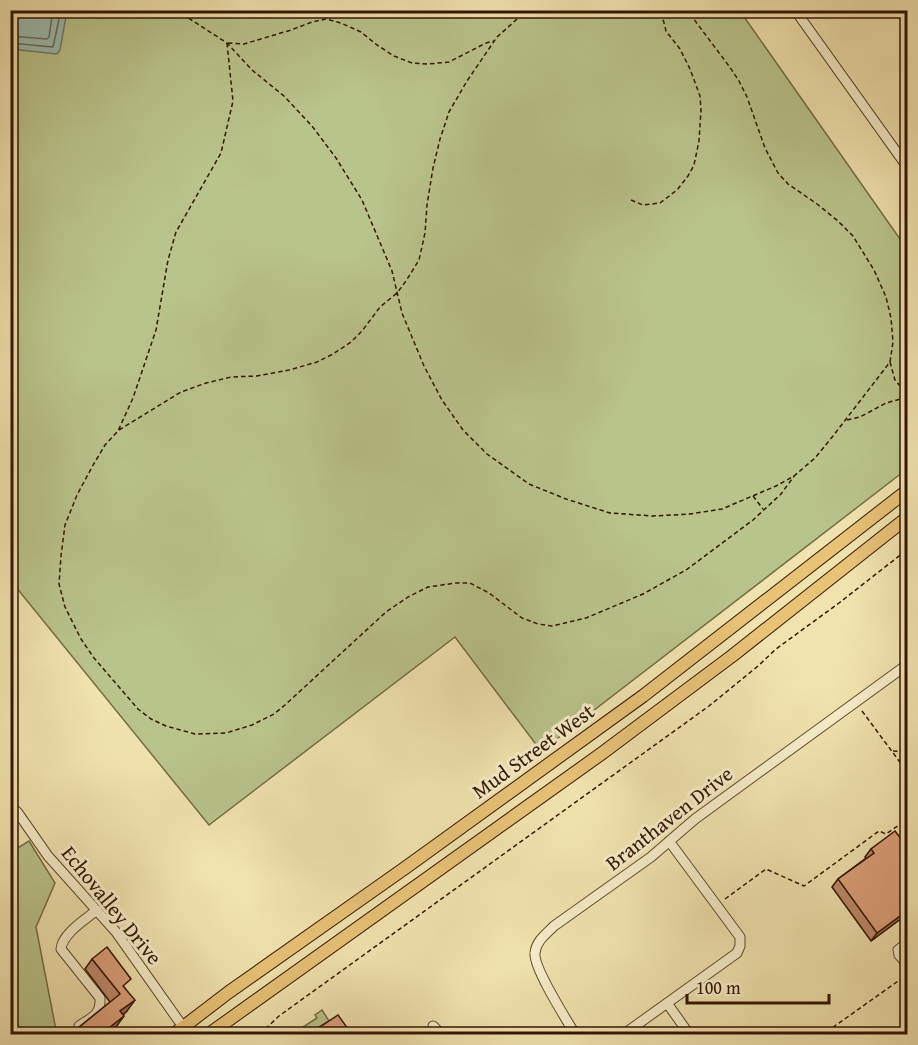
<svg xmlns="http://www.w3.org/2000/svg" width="918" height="1045" viewBox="0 0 918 1045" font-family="'Gentium Book Plus',serif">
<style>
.green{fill:#b9c48a;stroke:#766c46;stroke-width:1.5}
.water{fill:#9cbdb1;stroke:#727a6b;stroke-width:1.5}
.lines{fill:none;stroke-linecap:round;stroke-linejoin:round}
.shore{stroke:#68695a;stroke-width:1.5}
.minor-casing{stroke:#62482d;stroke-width:11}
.major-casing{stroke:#331502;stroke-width:14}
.path{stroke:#331502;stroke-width:1.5;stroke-dasharray:4.5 3;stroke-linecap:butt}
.minor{stroke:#f6edca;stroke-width:9}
.major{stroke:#e8c277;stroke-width:12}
.wall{fill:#bd8a69;stroke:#331502;stroke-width:1.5}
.shaded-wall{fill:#9a7055;stroke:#331502;stroke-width:1.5}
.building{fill:#dca07a;stroke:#331502;stroke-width:1.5}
.labels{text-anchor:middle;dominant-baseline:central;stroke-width:6;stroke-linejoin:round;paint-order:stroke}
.street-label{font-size:21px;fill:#331502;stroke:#f6edca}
</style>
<rect width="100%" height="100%" fill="#f1e3ae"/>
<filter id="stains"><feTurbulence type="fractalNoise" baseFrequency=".00333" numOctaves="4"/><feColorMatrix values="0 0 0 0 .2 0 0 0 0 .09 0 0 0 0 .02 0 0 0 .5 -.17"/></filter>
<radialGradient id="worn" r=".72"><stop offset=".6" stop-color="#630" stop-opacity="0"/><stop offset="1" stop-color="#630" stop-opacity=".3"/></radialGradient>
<!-- green -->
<path class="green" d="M10 11H740L907 249V469L541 751 455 637 209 825 11 581Z
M29 841 55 883 36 927 56 1030 55 1034H11V852Z
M322 1010 329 1021 307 1034 303 1027 317 1018 315 1015Z"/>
<!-- water -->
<path class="water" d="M11 10 67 11 60 50 57 54 11 49Z"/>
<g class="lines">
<!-- shore -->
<path class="shore" d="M10 36 47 39 49 37 53 10
M10 43 53 47 61 10"/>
<defs>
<path id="minor" d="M795 10 908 168
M10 805 18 813 48 856 116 932 188 1034
M908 942 898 950 899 955 908 965
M667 1003 689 1034
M79 1026C92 1017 101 1015 100 998L61 949C62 934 86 919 97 910
M433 1026 441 1034
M575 1034C566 1019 533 967 535 953 536 941 546 934 554 926L651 857 695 819 908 664
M624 1034 737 953 740 946V937L669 841"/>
<path id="major" d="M174 1034 229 992 405 868 643 696 908 490
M209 1034 601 754 732 656 908 517"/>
</defs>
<!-- minor casing -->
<use href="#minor" class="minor-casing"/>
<!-- major casing -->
<use href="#major" class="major-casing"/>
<!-- path -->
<path class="path" d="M176 10 227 43 252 70 284 96 312 126 336 158 362 200 392 271 402 313 424 366 442 400 463 430 487 454 529 484 566 499 610 513 653 516 690 514 722 509 776 486 794 476 815 458 833 436 890 362 893 342 891 318 886 297 874 270 853 236 838 221 817 204 788 184 778 173 765 148 747 97 739 81 729 66 687 10
M227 43 233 101 221 153 176 232 168 260 156 330 133 398 118 431 105 445 92 467 77 495 65 525 61 556 59 584 65 607 81 639 94 658 138 709 151 719 166 726 195 734 226 733 252 725 274 714 285 705 386 612 408 597 428 587 456 583H470L489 593 522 618 538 624 552 626 586 618 643 594 686 570 753 520 781 494 795 475
M228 43 244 44 291 30 312 22 326 19 341 23 361 32 377 45 394 56 412 63 428 64 449 62 486 43 494 41
M631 200 643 205 660 203 677 190 688 176 694 165 699 141 701 110 700 96 690 69 680 49 666 31 663 19 657 10
M890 362 895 380 908 395
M847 420 860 417 886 403 908 397
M119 430 181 392 206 383 231 377 257 376 289 370 317 362 333 354 351 342 362 331 380 307 397 293 406 281 419 260 425 233 427 205 433 168 440 139 449 112 467 81 497 37 516 20 528 10
M753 496 763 509
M862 711 908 773
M893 751 908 752
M725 899 766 869 804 886 879 831 886 834 908 819
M260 1034 279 1016 709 706 758 666 776 649 839 603 908 549
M829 1034 832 1028 901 979 908 977"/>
<!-- minor -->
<use href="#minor" class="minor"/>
<!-- major -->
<use href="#major" class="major"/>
</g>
<!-- wall -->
<path class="wall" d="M908 842V917L906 915 871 941 832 887 838 879 866 858 865 857 871 849 905 844Z
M92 959 125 988 127 1011 123 1015 116 1027 106 1035H73L78 1028 110 1002 85 969Z"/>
<!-- shaded-wall -->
<path class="shaded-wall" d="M908 910V913L906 915 871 941 877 933Z
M135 1000 127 1011 113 1022 120 1011Z
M124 1016 116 1027 106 1035H100Z"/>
<!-- building -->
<path class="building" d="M895 831 905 844 908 842V910L877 933 838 879 874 853 871 849Z
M107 947 131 979 123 986 135 1000 120 1011 124 1016 100 1035H83L78 1028 120 994 92 959Z
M338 1015 351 1033 348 1035H308Z"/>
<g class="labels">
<!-- street labels -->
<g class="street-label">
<text transform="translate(533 751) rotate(-36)">Mud Street West</text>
<text transform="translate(669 818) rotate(-38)">Branthaven Drive</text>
<text transform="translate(112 905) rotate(51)">Echovalley Drive</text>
</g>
</g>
<!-- margin -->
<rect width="918" height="1045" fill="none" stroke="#f1e3ae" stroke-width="36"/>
<rect x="12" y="12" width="894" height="1021" fill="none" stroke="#331502" stroke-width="3"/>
<rect x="18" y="18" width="882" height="1009" fill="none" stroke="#331502" stroke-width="1.5"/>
<!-- scale -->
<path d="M687 994v9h142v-9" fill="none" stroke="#331502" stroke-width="3"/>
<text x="696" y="994" font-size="18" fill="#331502" stroke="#f6edca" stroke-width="4.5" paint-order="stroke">100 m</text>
<rect width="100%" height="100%" filter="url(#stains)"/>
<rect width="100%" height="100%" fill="url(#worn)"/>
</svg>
